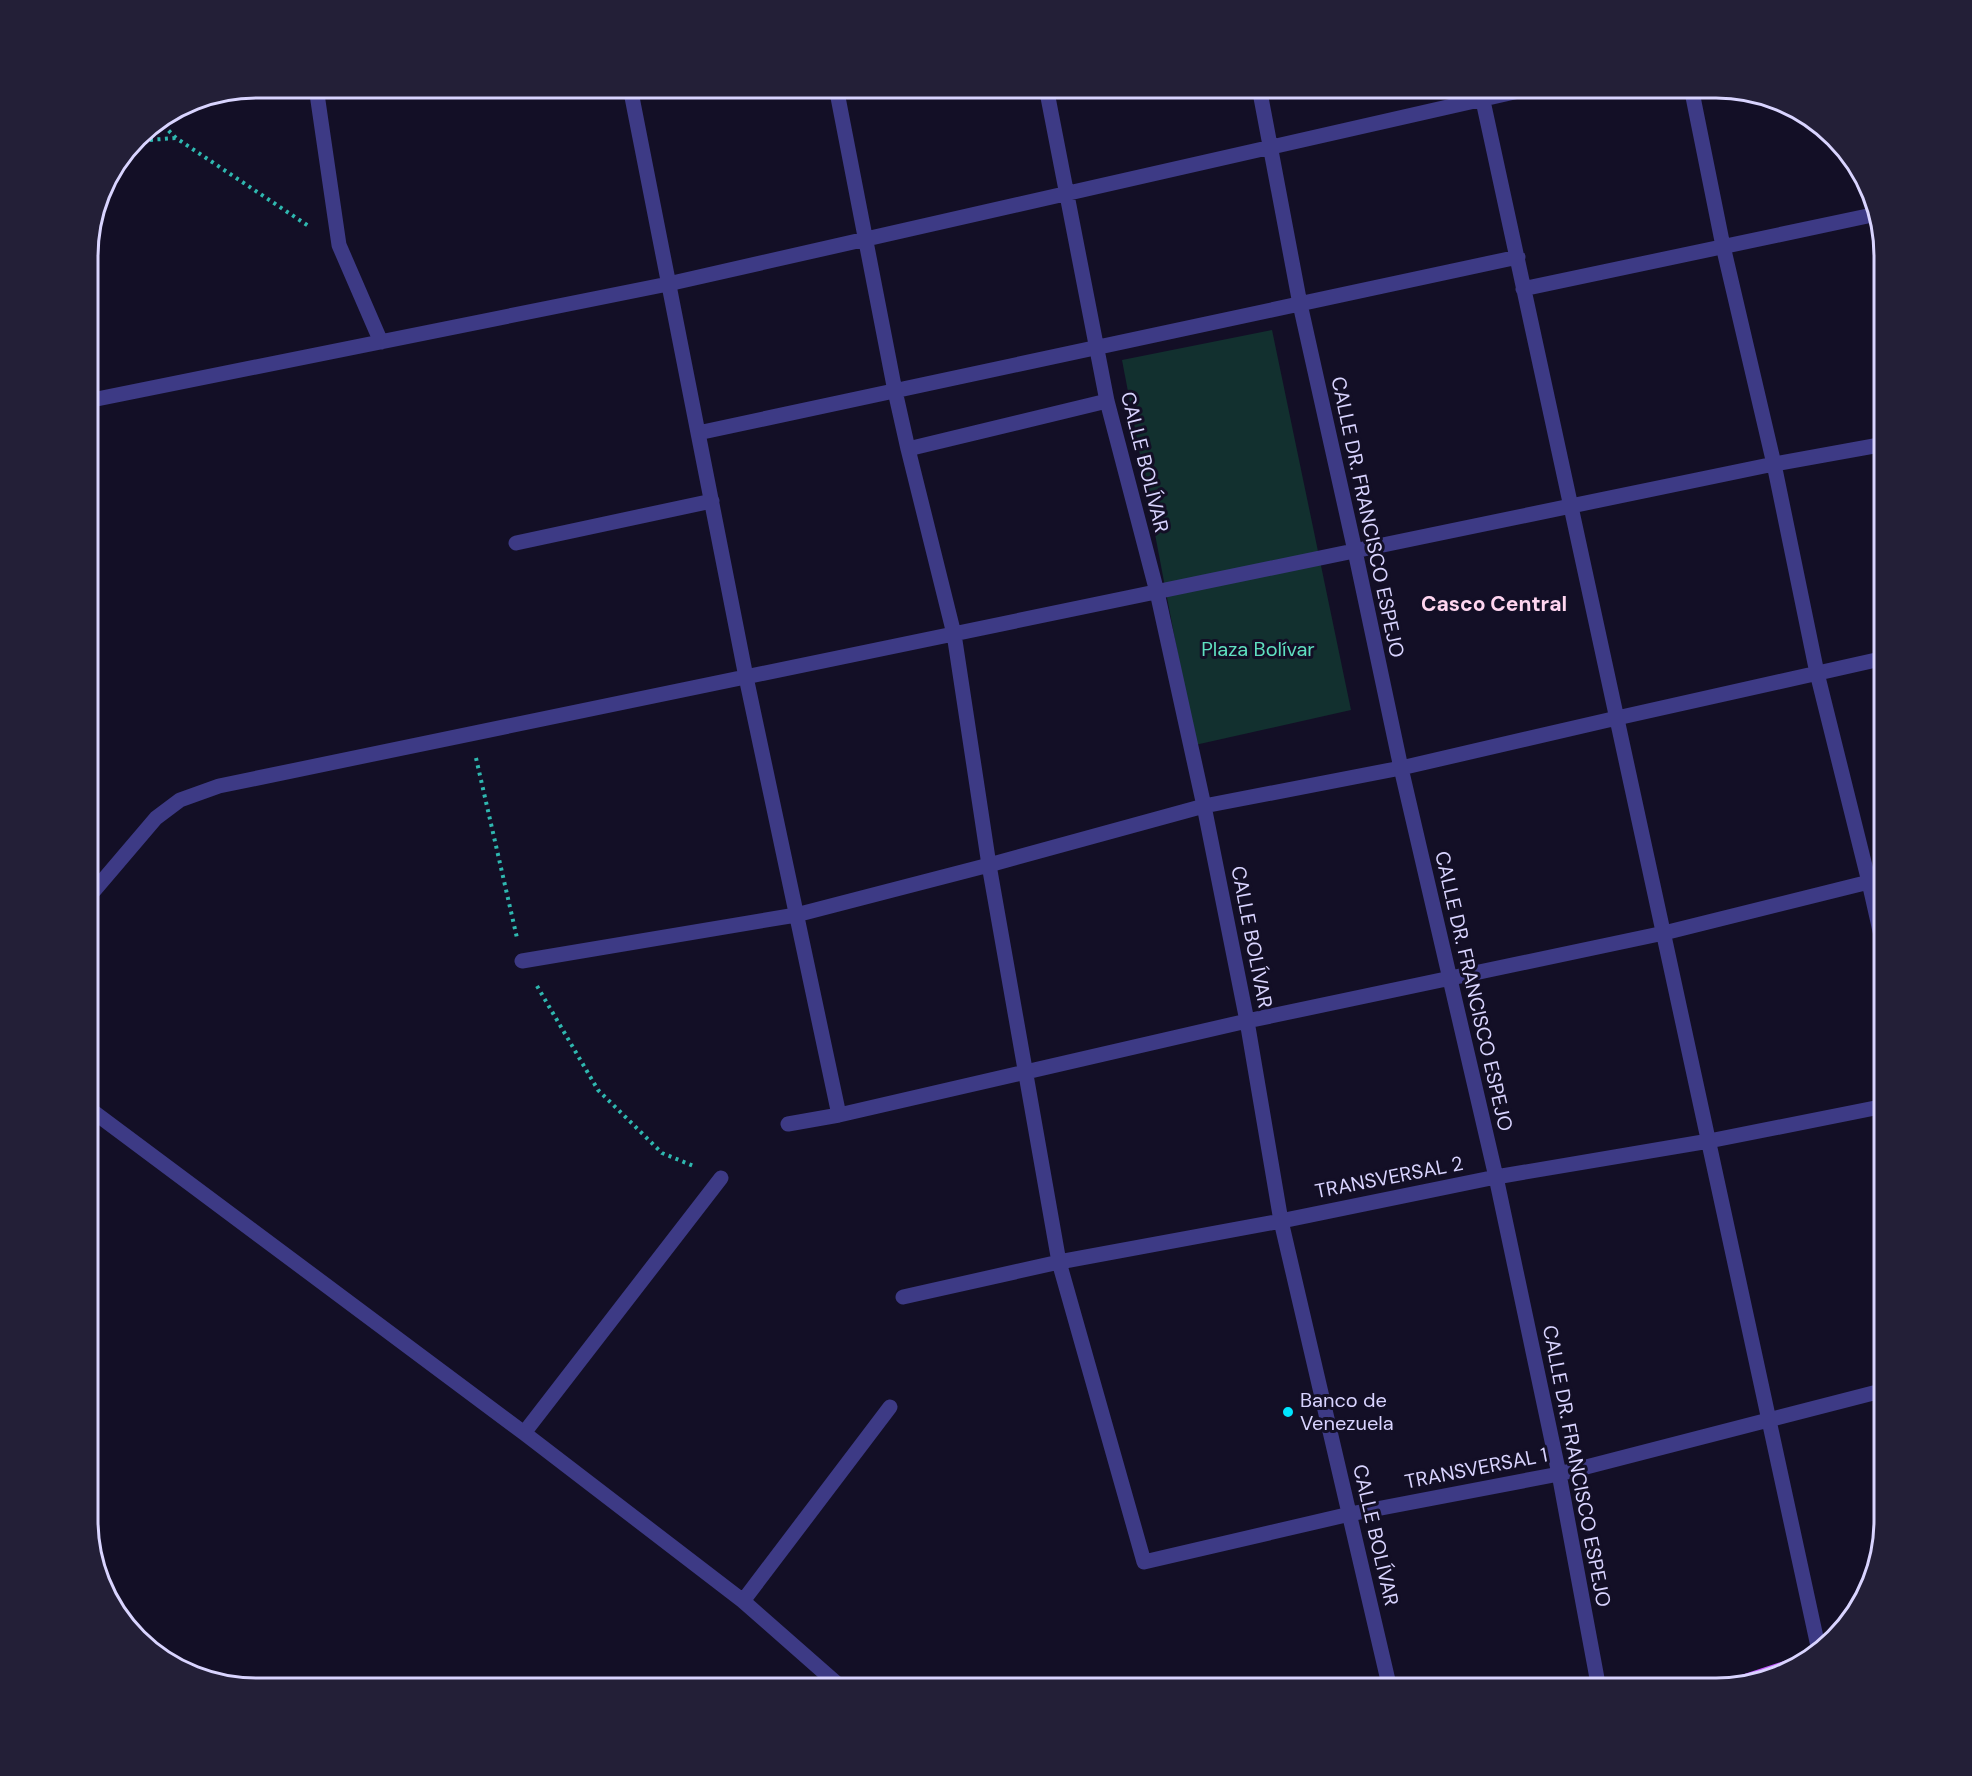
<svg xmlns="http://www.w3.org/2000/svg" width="1972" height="1776" viewBox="0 0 1972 1776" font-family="'DM Sans',sans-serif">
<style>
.green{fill:#12302f}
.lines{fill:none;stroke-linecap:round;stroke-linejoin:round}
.path{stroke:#2fb8b0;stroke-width:4;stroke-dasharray:3 4.5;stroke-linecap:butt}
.minor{stroke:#3d3a85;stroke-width:15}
.major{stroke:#c25bff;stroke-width:15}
.poi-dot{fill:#00e5ff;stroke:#130f26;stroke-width:2}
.labels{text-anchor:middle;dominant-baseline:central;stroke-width:6;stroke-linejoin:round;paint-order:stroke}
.street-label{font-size:20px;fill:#d9d4ff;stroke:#130f26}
.park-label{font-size:20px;fill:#5fe0c0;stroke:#130f26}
.poi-label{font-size:20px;fill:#d9d4ff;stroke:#130f26;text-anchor:start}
.neighbourhood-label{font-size:21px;font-weight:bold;fill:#ffd6f0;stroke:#130f26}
.rim{fill:none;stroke:#d9d4ff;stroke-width:3}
</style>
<rect width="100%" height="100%" fill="#130f26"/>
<!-- green -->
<path class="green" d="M1272 330 1351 710 1195 745 1122 360Z"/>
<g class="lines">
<!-- path -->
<path class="path" d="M158 120 176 138 310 227
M135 141 176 138
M476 758 517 938
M537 986 598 1090 662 1153 696 1167"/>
<!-- minor -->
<path class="minor" d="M316 87 339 245 381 342
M630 87 746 677 839 1115 788 1124
M836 87 895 391 908 449 954 634 989 865 1059 1262 1144 1562 1350 1514 1559 1474 1885 1390
M1046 87 1107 401 1157 592 1204 806 1247 1021 1281 1221 1390 1689
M1259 87 1300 304 1355 551 1401 768 1496 1177 1559 1474 1599 1689
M1480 87 1819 1651
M1691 87 1723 246 1774 464 1817 673 1869 882 1885 953
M1523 289 1877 214
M87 401 668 284 1536 87
M698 433 1518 257
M908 449 1107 401
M516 543 712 501
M87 899 156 818 180 800 219 786 1774 464 1885 444
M522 961 796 915 989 865 1204 806 1401 768 1617 718 1885 658
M87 1107 524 1433 743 1601 843 1689
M839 1115 1247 1021 1664 933 1885 878
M903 1297 1059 1262 1281 1221 1496 1177 1709 1141 1885 1106
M524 1433 721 1178
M743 1601 890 1407"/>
<!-- major -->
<path class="major" d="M1729 1687 1799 1664"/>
</g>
<!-- markers -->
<circle class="poi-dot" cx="1288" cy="1412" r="6"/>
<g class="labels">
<!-- street labels -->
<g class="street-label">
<text transform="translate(1145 462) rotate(76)">CALLE BOLÍVAR</text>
<text transform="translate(1368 517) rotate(78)">CALLE DR. FRANCISCO ESPEJO</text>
<text transform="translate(1252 937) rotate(79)">CALLE BOLÍVAR</text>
<text transform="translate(1474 991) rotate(77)">CALLE DR. FRANCISCO ESPEJO</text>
<text transform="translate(1389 1177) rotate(-11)">TRANSVERSAL 2</text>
<text transform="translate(1577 1466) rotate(79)">CALLE DR. FRANCISCO ESPEJO</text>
<text transform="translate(1476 1468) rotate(-11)">TRANSVERSAL 1</text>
<text transform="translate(1376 1535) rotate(77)">CALLE BOLÍVAR</text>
</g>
<!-- park labels -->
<g class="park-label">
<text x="1258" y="649">Plaza Bolívar</text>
</g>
<!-- poi labels -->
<g class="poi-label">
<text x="1300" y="1400">Banco de<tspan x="1300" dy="23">Venezuela</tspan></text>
</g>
<!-- neighbourhood labels -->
<g class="neighbourhood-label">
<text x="1494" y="604">Casco Central</text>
</g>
</g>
<!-- crop -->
<path d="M0 0H1972V1776H0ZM256 98H1716A158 158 0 0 1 1874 256V1520A158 158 0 0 1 1716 1678H256A158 158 0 0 1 98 1520V256A158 158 0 0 1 256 98Z" fill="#231f37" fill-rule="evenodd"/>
<path class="rim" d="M256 98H1716A158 158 0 0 1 1874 256V1520A158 158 0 0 1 1716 1678H256A158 158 0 0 1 98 1520V256A158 158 0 0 1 256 98Z"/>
</svg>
